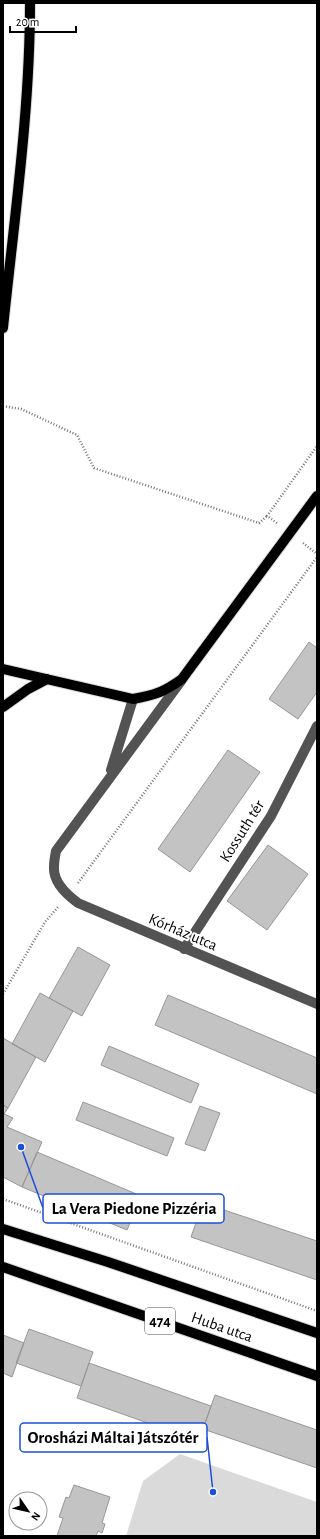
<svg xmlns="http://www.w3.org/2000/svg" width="320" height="1539" viewBox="0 0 320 1539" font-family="'Alegreya Sans',sans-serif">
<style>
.green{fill:#dadada}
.building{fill:#c3c3c3;stroke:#979797}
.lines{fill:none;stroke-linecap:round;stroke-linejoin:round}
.major-casing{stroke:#dbdbdb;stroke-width:12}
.path{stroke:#757575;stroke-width:2.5;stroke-dasharray:1 2;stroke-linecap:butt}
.minor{stroke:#535353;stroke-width:10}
.major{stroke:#000;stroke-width:10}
.labels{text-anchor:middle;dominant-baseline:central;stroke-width:4;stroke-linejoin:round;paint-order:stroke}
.shield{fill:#fff;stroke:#4c4c4c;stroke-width:1}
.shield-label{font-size:15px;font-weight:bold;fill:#000}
.street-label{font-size:16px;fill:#000;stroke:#fff}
.leader{fill:none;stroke:#1d4ed8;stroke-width:1.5}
.callout-dot{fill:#1d4ed8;stroke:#fff;stroke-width:1.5}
.callout{fill:#fff;stroke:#1d4ed8;stroke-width:1.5}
.callout-label{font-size:17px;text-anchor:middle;font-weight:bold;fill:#000}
</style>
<rect width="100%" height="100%" fill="#fff"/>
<!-- green -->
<path class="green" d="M180 1454 317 1502V1536H126L143 1481Z"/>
<!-- building -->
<path class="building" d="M309 642 317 648V692L298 719 269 699Z
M228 750 260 772 190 872 158 849Z
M268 845 308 874 267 930 227 901Z
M78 947 110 965 82 1016 49 998Z
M40 993 73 1011 45 1062 12 1044Z
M168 995 317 1058V1094L155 1025Z
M3 1038 36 1057 8 1108 3 1105Z
M109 1046 199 1084 191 1103 101 1065Z
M83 1102 174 1138 167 1156 76 1120Z
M3 1105 8 1108 4 1114 13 1118 7 1127 42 1142 22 1187 3 1177Z
M200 1106 220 1113 205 1151 185 1144Z
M37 1152 141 1196 127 1230 22 1187Z
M203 1203 317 1241V1280L191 1237Z
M29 1329 93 1352 81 1386 16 1363Z
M3 1335 24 1343 12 1377 3 1373Z
M89 1363 211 1406 199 1441 77 1398Z
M215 1395 317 1430V1468L203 1429Z
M74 1485 110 1497 102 1523 105 1524 102 1533 98 1531 96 1536H57L63 1518 59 1517 66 1497 69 1498Z"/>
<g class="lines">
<defs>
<path id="major" d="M3 328C14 220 30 112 30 3
M3 669 133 699C155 695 164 692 182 679L317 496
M3 707 28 689 47 679
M3 1229 108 1262 317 1333
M3 1267 317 1376"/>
</defs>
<!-- major casing -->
<use href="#major" class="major-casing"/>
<!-- path -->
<path class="path" d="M3 406 21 409 77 435 94 468 259 523 267 516
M277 523 267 516 317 446
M303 543 317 554
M78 883 317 557
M3 994 45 922 58 907
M3 1199 317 1311"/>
<!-- minor -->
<path class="minor" d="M181 681 56 851C55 856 54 862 54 867 53 882 67 895 78 903L317 1004
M111 770 133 699
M184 949 271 816 317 726"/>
<!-- major -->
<use href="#major" class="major"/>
</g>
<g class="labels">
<!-- shield labels -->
<rect class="shield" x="145" y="1308" width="30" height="26" rx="3"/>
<g class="shield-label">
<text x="160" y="1321">474</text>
</g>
<!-- street labels -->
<g class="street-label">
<text transform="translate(242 831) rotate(-58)">Kossuth tér</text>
<text transform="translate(183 932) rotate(23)">Kórház utca</text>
<text transform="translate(222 1327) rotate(19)">Huba utca</text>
</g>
</g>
<!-- callouts -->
<path class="leader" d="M21 1147L43 1208M213 1492L207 1437"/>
<g class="callout-dot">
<circle cx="21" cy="1147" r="4"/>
<circle cx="213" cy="1492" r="4"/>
</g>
<g class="callout">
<rect x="43" y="1194" width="181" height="29" rx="4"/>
<rect x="20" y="1423" width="187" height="29" rx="4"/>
</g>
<g class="callout-label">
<text x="134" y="1214">La Vera Piedone Pizzéria</text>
<text x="113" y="1443">Orosházi Máltai Játszótér</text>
</g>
<!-- border -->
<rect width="320" height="1539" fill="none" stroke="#000000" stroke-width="8"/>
<!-- north arrow -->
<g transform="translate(28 1511) rotate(124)"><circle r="19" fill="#ffffff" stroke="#999999"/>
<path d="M0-3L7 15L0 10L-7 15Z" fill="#000000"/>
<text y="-6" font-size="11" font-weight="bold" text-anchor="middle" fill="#000000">N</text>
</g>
<!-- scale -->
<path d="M10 26v6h66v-6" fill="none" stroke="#000000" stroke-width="2"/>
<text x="16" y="26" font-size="12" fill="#000000" stroke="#ffffff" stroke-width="3" paint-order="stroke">20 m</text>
</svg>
